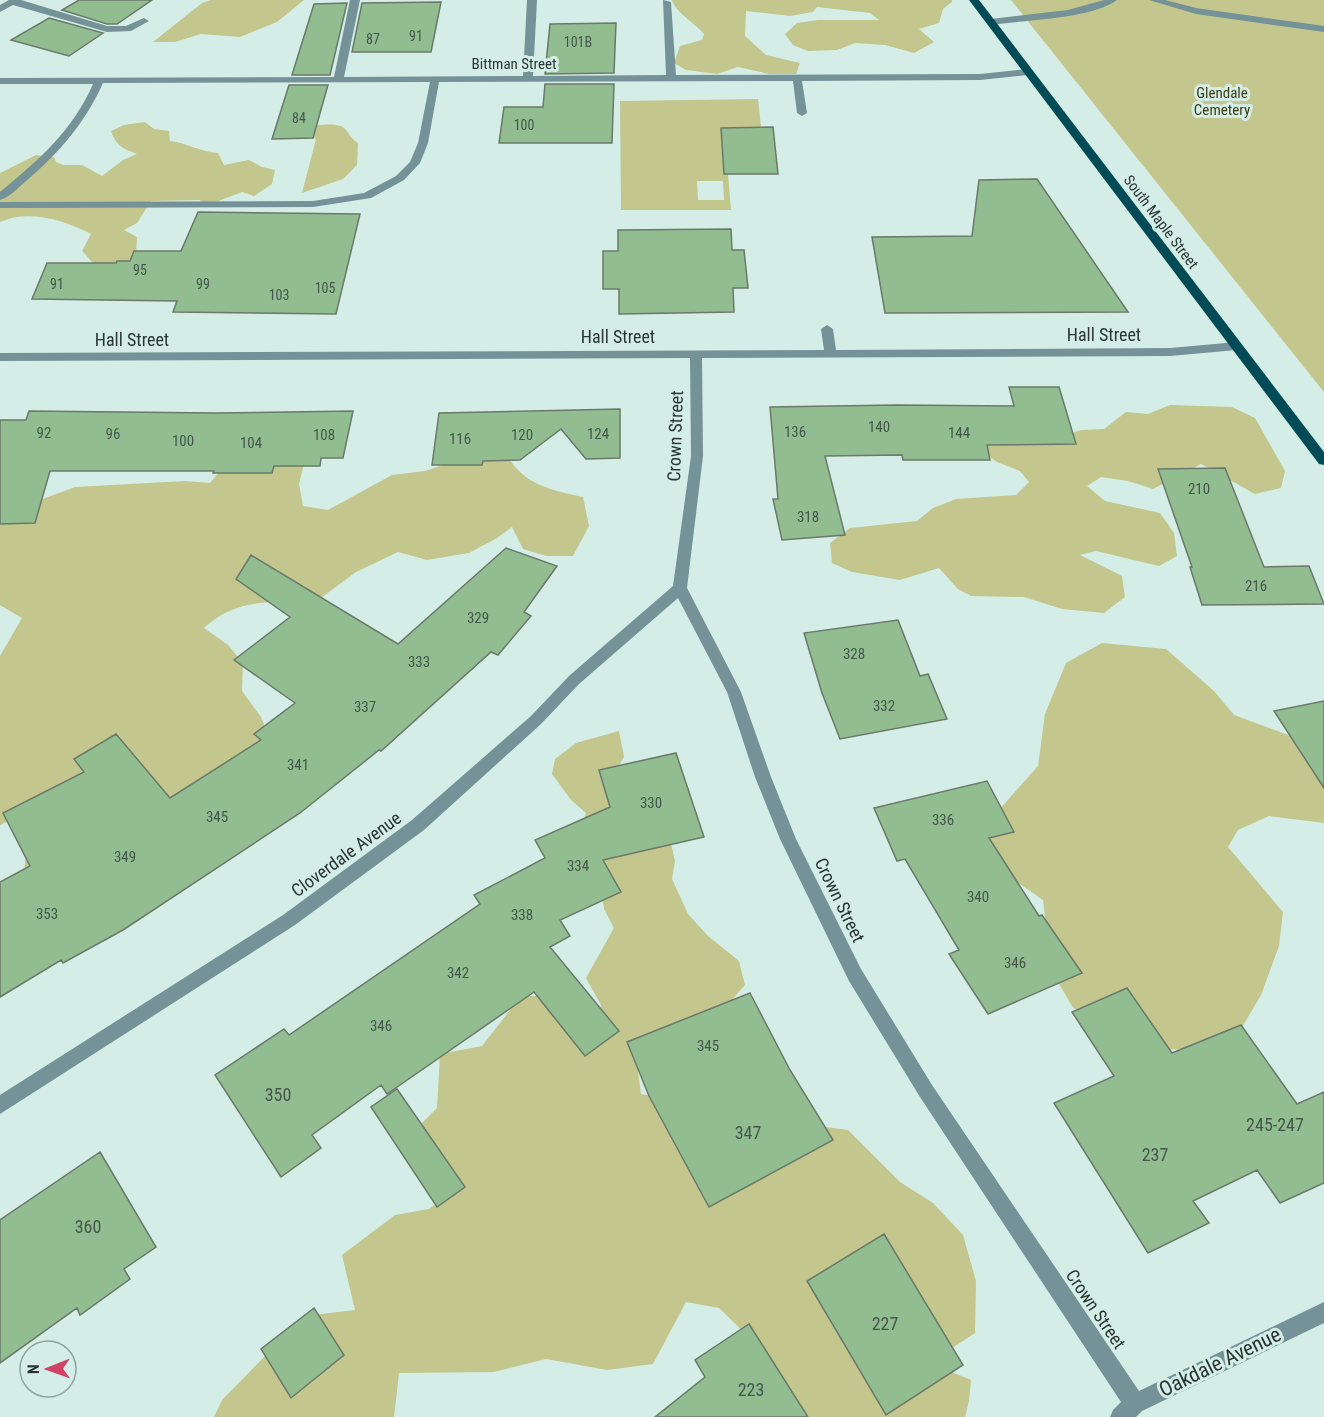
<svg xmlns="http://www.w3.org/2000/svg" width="1324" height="1417" viewBox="0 0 1324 1417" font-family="'Roboto Condensed',sans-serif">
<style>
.green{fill:#c3c68d;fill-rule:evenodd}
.building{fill:#92bd91;stroke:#6a796a;stroke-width:1.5}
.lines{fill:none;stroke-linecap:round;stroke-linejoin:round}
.minor{fill:#749298;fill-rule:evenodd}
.major{fill:#014b56;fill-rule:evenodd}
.labels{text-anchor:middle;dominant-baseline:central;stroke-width:6;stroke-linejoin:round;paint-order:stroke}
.far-number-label{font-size:14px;fill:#44574a}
.far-street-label{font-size:15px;fill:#2a3532;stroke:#d4eee7}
.far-park-label{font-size:15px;fill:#3c3d10;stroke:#d4eee7}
.number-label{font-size:15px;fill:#44574a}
.street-label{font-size:18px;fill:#2a3532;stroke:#d4eee7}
.near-number-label{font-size:18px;fill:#44574a}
.near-street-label{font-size:21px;fill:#2a3532;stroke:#d4eee7}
</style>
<rect width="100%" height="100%" fill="#d4eee7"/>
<!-- green -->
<path class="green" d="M211 0H304L277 22 240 37 201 34 175 42H153L202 3Z
M672 0H952V2L943 9 939 23 919 29 934 42 914 53 885 45 855 43 837 50 808 51 793 45 785 34 797 23 818 20H879L870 13 817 7 813 12 790 16 746 11 745 36 766 55 800 63 796 74H769L738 67 717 74 686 70 674 63 680 46 702 40 704 34C695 23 675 12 672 0Z
M1011 0H1324V392L1030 24Z
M758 99 761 127 721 128 724 174H728L731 210H621L620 101ZM697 181H723L724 200H698Z
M145 122 154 129 169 131 170 141C187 143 201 152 218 153L224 165 249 160 262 167 275 170 272 184 254 196 242 192 203 207 200 200 151 201 137 223 124 230 137 237 136 256 122 264 93 263 82 251 91 234C65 220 28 209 0 222V173L36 155 54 157 56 162 63 165H82L102 176 123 160 137 154C124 149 116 146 111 131L124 125Z
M317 125C327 125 341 122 347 131 351 137 352 139 358 143L357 165 343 179 302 193 316 139 313 138Z
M1170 405 1232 407 1255 418 1285 471 1281 488 1255 494 1201 464 1153 489 1128 481 1101 477 1087 486 1105 501 1160 513 1174 533 1177 556 1159 566 1096 551 1080 555 1122 576 1125 597 1104 613 1062 609 1024 597 971 596 958 589 939 568 900 580 852 572 832 563 830 543 850 528 917 521 933 508 956 499 1016 495 1029 482 1020 471 997 462 977 448 975 435H1066L1081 430 1104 429 1126 412 1148 414Z
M467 457H488L510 460C527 486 555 491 583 497L589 526 573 556H546L523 549 512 527 497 538 469 553 427 560 398 552 356 572 314 603C273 601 236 598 204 628L228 645 243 663 242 691 261 717 275 752 24 876 26 851 25 813 0 825V656L22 618 0 605V509L40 500 75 487 185 481 210 483 223 467 305 460 299 484 303 506 328 510 392 475 425 471Z
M1102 643 1166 649 1214 691 1234 715 1324 748V823L1269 816 1238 830 1228 847 1283 912 1279 946 1261 995 1238 1034 1193 1050 1165 1049 1126 1025 1073 1008 1051 970 1043 900 1007 875 986 847 991 819 1038 766 1045 714 1066 663Z
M619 731 624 757 612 778 670 839 675 861 672 879 688 914 708 936 739 961 745 985 704 1032 648 1051 638 1071 641 1094 811 1125 848 1130 900 1182 933 1203 963 1235 976 1281 975 1333 946 1352 935 1365 971 1380 969 1401 965 1417H768L755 1343 719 1308 686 1302 653 1364 607 1370 546 1359 494 1372 399 1373 394 1417H214L222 1400 304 1316 355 1310 342 1255 395 1215 429 1209 451 1192 418 1127 437 1108 440 1054 482 1046 510 1010 526 996H570L599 1024 601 1005 586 978 614 928 604 909 601 885 578 837 586 813 571 800 552 774 555 759 576 743Z"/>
<!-- building -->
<path class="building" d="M79 0H152L117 24H107L62 10Z
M441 2 431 52H352L362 3Z
M347 3 330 75H292L314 4Z
M49 18 103 33 69 56 11 40Z
M616 23 614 73 545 74 550 24Z
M545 84H614L612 143H499L504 107H543Z
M289 85H328L313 138 272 139Z
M773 127 778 174H724L721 128Z
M1037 179 1128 312 885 313 872 237 972 236 979 180Z
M198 212 360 214 336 314 173 312 177 301 32 299 47 263H116L117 261H130L134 251H181Z
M731 229 732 250H744L748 288H733L734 312 619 314V289H603V251H618V230Z
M1009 387H1059L1076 444 987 445 990 460H903L902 455 825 456 845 535 782 540 773 499H778L770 407 896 405 1014 406Z
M620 409V458L586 459 561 429 520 460 483 461 482 465H432L439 413Z
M29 411 215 413 353 411 343 458H321L320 466H274L272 473H213L214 471H50L35 523 0 524V420H26Z
M1225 468 1264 567 1309 566 1324 604 1202 605 1190 567H1192L1158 469Z
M506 548 557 566 524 612 531 616 498 655 491 652 381 751 379 750 300 813 123 930 63 963 61 960 0 997V882L30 866 3 813 84 772 74 759 116 734 170 798 261 740 254 734 295 703 234 660 290 617 236 579 251 555 398 644Z
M898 620 920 676 928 674 947 719 840 739 822 693 804 633Z
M1324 701V788L1274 711Z
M676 753 704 837 603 860 621 892 560 920 570 936 550 947 619 1031 585 1056 534 992 387 1094 381 1085 312 1135 321 1148 281 1177 215 1075 284 1029 289 1035 480 904 474 895 545 858 535 840 610 807 599 770Z
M987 781 1014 832 989 838 1039 916 1042 915 1082 973 988 1014 949 954 959 950 905 859 897 861 874 808Z
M1127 988 1172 1053 1241 1025 1297 1104 1324 1092V1183L1280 1203 1257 1170 1193 1201 1209 1223 1148 1253 1054 1103 1114 1076 1072 1012Z
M750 993 790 1070 833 1140 709 1207 649 1096 627 1042Z
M397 1089 465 1187 437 1207 371 1107Z
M100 1152 156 1247 124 1269 130 1279 80 1315 77 1308 0 1363V1220Z
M884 1234 963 1365 886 1415 807 1281Z
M314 1308 344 1355 291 1398 261 1349Z
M749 1324 808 1417H655L705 1377 695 1360Z"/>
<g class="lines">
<!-- minor -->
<path class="minor" d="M9 0H21L107 26H126L144 18 149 21 131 31 107 32 13 5 0 12V5Z
M350 0H360L344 77 523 76 527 0H537L533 76 666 75 663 0 671 2 676 75 980 74 1028 69 1033 72 1028 75 980 80 802 81 807 113 802 116 797 113 793 81 439 82 428 143 420 163 404 180 371 198 313 207 0 208V202L313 201 364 193 396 176 410 162 418 143 430 82 103 83C85 123 59 153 26 181 18 188 10 197 0 200V192C39 160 73 130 93 84H0V78L334 77Z
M1104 0H1117C1092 19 1023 20 991 25L986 22 991 19 1068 10Z
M1149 0H1165L1196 8 1324 26V32L1196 14Z
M827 325 833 329 836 350 1170 348 1237 342 1243 346 1237 350 1170 356 702 358 703 456 687 588 741 692 771 777 796 839 861 969 932 1085 1139 1391 1324 1302V1323L1142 1411 1136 1417H1110L1113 1410 1121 1402 920 1097 849 981 780 839 755 777 727 692 678 598 579 684 541 724 424 830 295 925 0 1114V1095L283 915 412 820 531 716 569 676 673 586 691 456 690 358 0 361V353L824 350 821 329Z"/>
<!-- major -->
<path class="major" d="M969 0H979L1324 452V465L1319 464Z"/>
</g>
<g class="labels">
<!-- far-number labels -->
<g class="far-number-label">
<text x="416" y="36">91</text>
<text x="373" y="39">87</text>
<text x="578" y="42">101B</text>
<text x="299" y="118">84</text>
<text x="524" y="125">100</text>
<text x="140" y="270">95</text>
<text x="57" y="284">91</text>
<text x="203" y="284">99</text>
<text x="325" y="288">105</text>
<text x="279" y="295">103</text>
</g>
<!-- far-street labels -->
<g class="far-street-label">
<text x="514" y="64">Bittman Street</text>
<text transform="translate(1161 222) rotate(53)">South Maple Street</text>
</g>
<!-- far-park labels -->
<g class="far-park-label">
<text x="1222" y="93">Glendale<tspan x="1222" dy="17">Cemetery</tspan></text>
</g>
<!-- number labels -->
<g class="number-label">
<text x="879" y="427">140</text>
<text x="795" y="432">136</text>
<text x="44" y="433">92</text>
<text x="959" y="433">144</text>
<text x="113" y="434">96</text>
<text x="598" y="434">124</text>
<text x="324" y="435">108</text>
<text x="522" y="435">120</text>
<text x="460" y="439">116</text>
<text x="183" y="441">100</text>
<text x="251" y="443">104</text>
<text x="1199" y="489">210</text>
<text x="808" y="517">318</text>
<text x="1256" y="586">216</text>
<text x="478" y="618">329</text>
<text x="854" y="654">328</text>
<text x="419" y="662">333</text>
<text x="884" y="706">332</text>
<text x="365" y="707">337</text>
<text x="298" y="765">341</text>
<text x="651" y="803">330</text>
<text x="217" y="817">345</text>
<text x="943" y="820">336</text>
<text x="125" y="857">349</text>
<text x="578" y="866">334</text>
<text x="978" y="897">340</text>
<text x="47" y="914">353</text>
<text x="522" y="915">338</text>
<text x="1015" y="963">346</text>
<text x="458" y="973">342</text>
<text x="381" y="1026">346</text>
<text x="708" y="1046">345</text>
</g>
<!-- street labels -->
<g class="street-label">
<text x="1104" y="334">Hall Street</text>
<text x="618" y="336">Hall Street</text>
<text x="132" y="339">Hall Street</text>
<text transform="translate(675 436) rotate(-88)">Crown Street</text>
<text transform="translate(346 854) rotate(-36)">Cloverdale Avenue</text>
<text transform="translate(840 900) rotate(64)">Crown Street</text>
<text transform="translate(1096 1309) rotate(56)">Crown Street</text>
</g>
<!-- near-number labels -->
<g class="near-number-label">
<text x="278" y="1094">350</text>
<text x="1275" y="1124">245-247</text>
<text x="748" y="1132">347</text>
<text x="1155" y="1154">237</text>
<text x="88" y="1226">360</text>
<text x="885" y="1323">227</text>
<text x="751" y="1389">223</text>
</g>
<!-- near-street labels -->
<g class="near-street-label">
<text transform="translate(1220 1362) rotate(-26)">Oakdale Avenue</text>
</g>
</g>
<!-- north arrow -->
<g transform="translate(48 1369) rotate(269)"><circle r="28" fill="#d4eee7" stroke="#90a49f" stroke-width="1.5"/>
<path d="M0-4.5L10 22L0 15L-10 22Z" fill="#d14266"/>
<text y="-9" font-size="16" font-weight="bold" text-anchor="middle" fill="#2a3532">N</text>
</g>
</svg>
